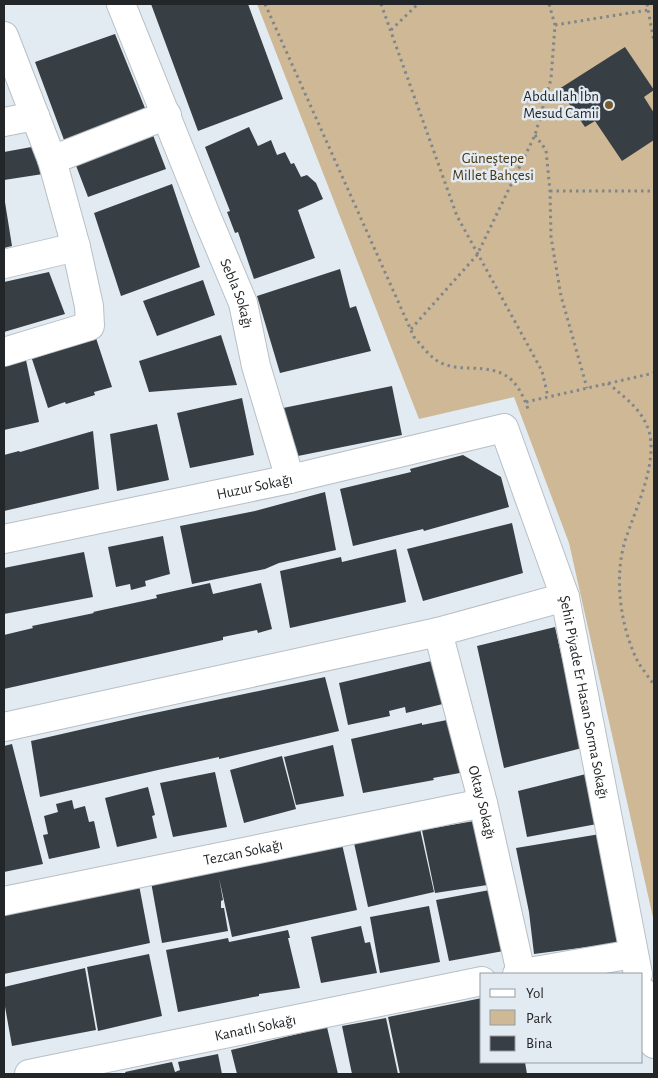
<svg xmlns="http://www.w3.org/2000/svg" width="658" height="1078" viewBox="0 0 658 1078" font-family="'Alegreya Sans',sans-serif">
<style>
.green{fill:#ceb896}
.building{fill:#383f44}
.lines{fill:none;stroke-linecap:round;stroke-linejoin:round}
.minor-casing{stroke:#b7bfc6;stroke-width:30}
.path{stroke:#81868a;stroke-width:3;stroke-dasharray:2.5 4;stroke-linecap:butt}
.minor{stroke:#fff;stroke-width:28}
.poi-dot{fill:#775c2e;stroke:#e3ebf2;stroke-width:2}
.labels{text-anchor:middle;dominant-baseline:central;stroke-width:5;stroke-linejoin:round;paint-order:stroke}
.poi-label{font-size:15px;fill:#232628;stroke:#e3ebf2;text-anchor:end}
.park-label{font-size:15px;fill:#493614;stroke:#e3ebf2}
.street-label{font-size:15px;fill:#232628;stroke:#e3ebf2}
</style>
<rect width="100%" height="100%" fill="#e3ebf2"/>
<!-- green -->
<path class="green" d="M257 4H654V922L569 543 514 397 419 419Z"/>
<!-- building -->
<path class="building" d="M151 4H248L283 99 198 131Z
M115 34 149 118 67 148 35 62Z
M625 47 654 90 644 97 654 113V140L622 161 595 121 585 127 559 89Z
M249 127 258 146 271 140 277 155 285 152 291 164 294 163 301 177 307 175 316 183 323 199 298 210 315 258 254 279 238 232 235 233 227 212 230 211 205 147Z
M153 135 166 169 88 197 75 163Z
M37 146 43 174 4 180V152Z
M172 184 200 267 121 296 94 213Z
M4 196 12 246 4 248Z
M340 269 350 308 356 306 371 351 280 373 257 296Z
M49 272 65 314 4 332V282Z
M203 280 215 315 157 336 143 301Z
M221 335 237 385 149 392 139 361Z
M96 338 112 387 94 392 95 395 66 404 65 402 48 408 32 359Z
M26 360 39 422 4 430V365Z
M392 386 402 435 293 457 283 408Z
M242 398 254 455 190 468 177 413Z
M157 424 169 480 117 491 110 434Z
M93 431 99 489 4 511V455L19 451 20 452Z
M463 455 501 477 509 507 424 531 423 529 353 546 340 489 411 472 410 469Z
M325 492 336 550 279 563 265 569 192 584 180 526 255 511Z
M512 523 523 573 423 601 407 549Z
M163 536 170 574 145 581 146 586 131 590 130 584 116 587 108 547Z
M396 549 406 602 290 628 280 571 341 557 342 562Z
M84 552 93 597 4 614V568Z
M210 583 213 594 261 583 272 629 258 633 257 630 223 637V640L4 689V635L33 628 32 626 94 613 93 612 157 598 156 595Z
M555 627 582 748 504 768 477 646Z
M440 659 451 702 406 713 405 707 389 711 390 716 348 725 339 683Z
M325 677 339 731 219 759V757L158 770 40 797 31 741 145 715Z
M452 719 465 772 433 778 434 780 363 793 351 739 422 723V725Z
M12 744 43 864 4 872V746Z
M333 745 344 796 296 805 284 757Z
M282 756 296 809 244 823 230 770Z
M215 772 227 827 173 837 160 783Z
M586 774 597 824 527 837 518 791Z
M148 787 155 815 152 816 157 838 117 847 105 798Z
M72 800 74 809 85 806 89 822 94 821 100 848 49 859 43 835 48 834 44 816 58 812 56 804Z
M480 820 494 884 435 893 422 830Z
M420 829 434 892 368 907 354 843Z
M600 834 618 943 534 954 529 912 516 848Z
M342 844 357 910 232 937 219 878 223 900 221 901V908H224L228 931 162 943 151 882Z
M139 885 150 943 4 974V912Z
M495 889 509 950 449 961 436 900Z
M429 906 440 962 380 973 370 917Z
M361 926 365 943 370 942 377 973 321 983 311 937Z
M288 930 290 938H288L300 988 259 994V996L178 1012 166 950 228 938 229 942Z
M149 954 162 1016 98 1031 87 967Z
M85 968 96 1030 12 1046 4 1001V987Z
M482 998V1062H525L527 1074H400L388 1017Z
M386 1018 398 1074H352L342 1026Z
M327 1027 338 1074H237L231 1050Z
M218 1054 222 1074H126L125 1072 172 1062 175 1072 180 1070 178 1062Z"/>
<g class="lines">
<defs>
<g id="minor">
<path id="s1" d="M121 4 206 215 243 303 256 366 290 479"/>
<path d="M4 36 52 160 76 247 89 306 90 326 4 352"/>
<path d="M4 122 35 116"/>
<path d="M52 160 167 115"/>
<path d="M4 264 76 247"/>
<path id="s2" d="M4 539 290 479 504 428 565 597 638 974"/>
<path id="s3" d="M438 632 483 803 521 973"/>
<path d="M4 727 438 632 565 597"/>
<path id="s4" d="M4 901 483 803"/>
<path d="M517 974 633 954"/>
<path d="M642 991 654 1044"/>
<path id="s5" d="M29 1074 482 981"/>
</g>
</defs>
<!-- minor casing -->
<use href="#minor" class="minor-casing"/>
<!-- path -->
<path class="path" d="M265 4 414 337C422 346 429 356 439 362 448 367 460 368 470 368 504 369 516 376 528 409
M381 4 457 216 542 371 548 397
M647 4 654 42
M555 25 648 10
M391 30 418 4
M535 135 546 150 550 191 551 237 561 296 587 388
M550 191H654
M411 329 477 255 535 135 551 79 555 25 549 4
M608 383C626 399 641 408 649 431 658 464 635 510 625 541 614 577 620 625 637 660 641 668 649 677 654 685
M526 402 654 373"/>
<!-- minor -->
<use href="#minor" class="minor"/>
</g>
<!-- markers -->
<circle class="poi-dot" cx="609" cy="105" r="5"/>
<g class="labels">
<!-- poi labels -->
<g class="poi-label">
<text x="599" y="96">Abdullah İbn<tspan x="599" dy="17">Mesud Camii</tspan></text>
</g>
<!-- park labels -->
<g class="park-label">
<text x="493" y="158">Güneştepe<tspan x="493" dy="17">Millet Bahçesi</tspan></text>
</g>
<!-- street labels -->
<g class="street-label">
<text stroke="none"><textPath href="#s1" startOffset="312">Sebla Sokağı</textPath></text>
<text stroke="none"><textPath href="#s2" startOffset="256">Huzur Sokağı</textPath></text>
<text stroke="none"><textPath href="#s2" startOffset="794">Şehit Piyade Er Hasan Sorma Sokağı</textPath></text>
<text stroke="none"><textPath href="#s3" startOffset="176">Oktay Sokağı</textPath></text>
<text stroke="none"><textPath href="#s4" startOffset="244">Tezcan Sokağı</textPath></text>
<text stroke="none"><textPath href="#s5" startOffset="231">Kanatlı Sokağı</textPath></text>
</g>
</g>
<!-- border -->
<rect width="658" height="1078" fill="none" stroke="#232628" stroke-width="10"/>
<!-- legend -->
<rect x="480" y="973" width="162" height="90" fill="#e3ebf2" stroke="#969ca1"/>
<rect x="490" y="989" width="25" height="8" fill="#ffffff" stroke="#969ca1"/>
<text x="526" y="998" font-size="15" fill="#232628">Yol</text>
<rect x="490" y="1010" width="25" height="15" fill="#ceb896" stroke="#969ca1"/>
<text x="526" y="1023" font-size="15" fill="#232628">Park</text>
<rect x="490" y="1036" width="25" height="15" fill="#383f44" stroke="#969ca1"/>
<text x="526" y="1048" font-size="15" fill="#232628">Bina</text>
</svg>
